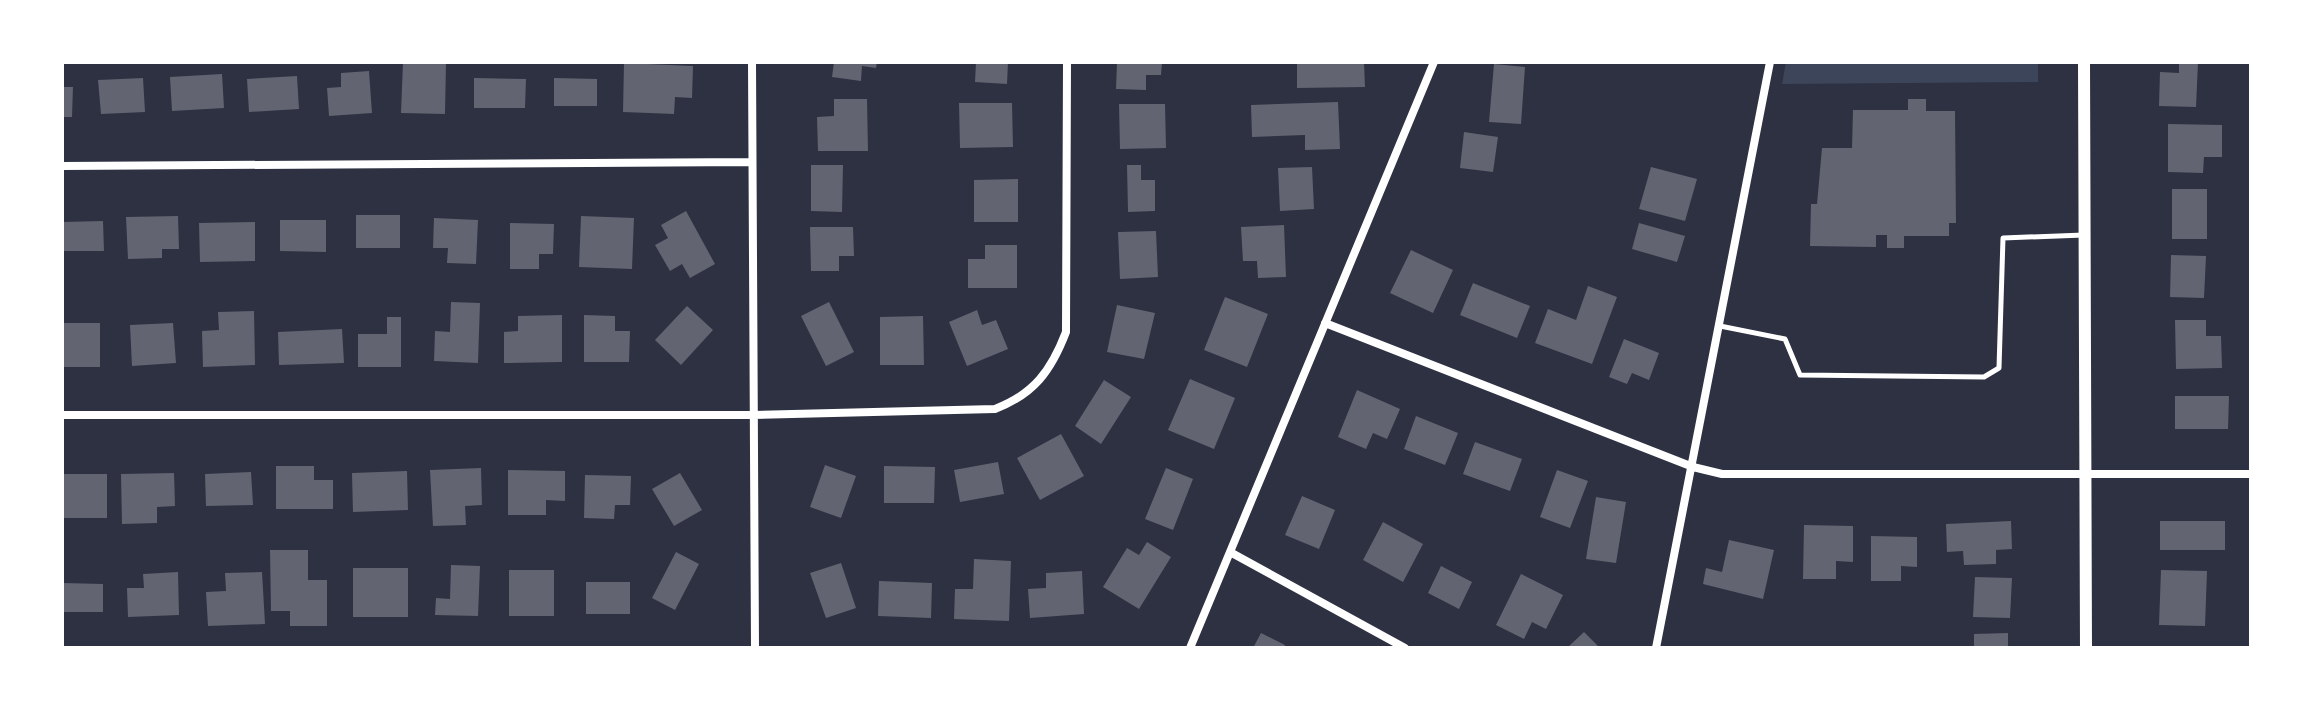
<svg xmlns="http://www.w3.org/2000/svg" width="2313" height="710" viewBox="0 0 2313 710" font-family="'DM Sans',sans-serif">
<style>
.green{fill:#3c4559}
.building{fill:#626471}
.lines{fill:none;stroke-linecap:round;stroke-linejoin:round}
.service{stroke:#fff;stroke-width:5}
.minor{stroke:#fff;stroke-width:8}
.tertiary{stroke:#fff;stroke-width:12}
</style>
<rect width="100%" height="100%" fill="#2d3142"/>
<!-- green -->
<path class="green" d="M1786 62H2038V82L1782 84Z"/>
<!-- building -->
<path class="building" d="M403 62H446L445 114 401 113Z
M834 62H877L876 68 862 66 861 81 832 77Z
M976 62H1008L1007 84 975 82Z
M1117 62H1162L1161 75H1146V90L1116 89Z
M1297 62H1364L1365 87 1297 88Z
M2179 62H2198L2196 107 2159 106 2160 72 2179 73Z
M624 63 693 66 692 98 675 97 674 114 623 112Z
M1494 64 1525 67 1521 124 1489 122Z
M369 71 372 113 329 116 327 88 341 87V73Z
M222 74 224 108 172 111 170 77Z
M297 76 299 109 249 112 247 79Z
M143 78 145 112 101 114 98 80Z
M474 78 526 79 525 108H474Z
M554 78 597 79V106H554Z
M62 87H73L72 117H62Z
M834 99H867L868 151H818L817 117 834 116Z
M1908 99H1926V111H1955L1956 223H1949V236H1904V248H1887V235H1876V247L1810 246 1811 204H1817L1822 148H1852L1853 110H1908Z
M1338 102 1340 149 1305 150V135L1252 137 1251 105Z
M959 103H1012L1013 147 960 148Z
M1119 104H1165L1166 148 1120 149Z
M2168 124 2222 125V157H2204L2203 173 2168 172Z
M1464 132 1498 137 1493 172 1460 168Z
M811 165H843L842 212 811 211Z
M1127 165H1141V180H1155V211L1128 212Z
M1312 167 1314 209 1280 211 1278 168Z
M1651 167 1697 179 1685 221 1639 209Z
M1018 179V222H974V180Z
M2172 189H2207V239H2172Z
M686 211 715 264 690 278 682 264 670 271 655 245 668 238 661 225Z
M356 215H400V248H356Z
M178 216 179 249H162V258L128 259 126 217Z
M581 216 634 218 632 269 579 267Z
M434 218 478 220 476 264 447 263 448 248H433Z
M280 220H326V252L280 251Z
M103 221 104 251H62V222Z
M255 222V261L200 262 199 223Z
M510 223 554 224 553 254H539V269H510Z
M1639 223 1685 236 1677 262 1632 249Z
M1284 225 1286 277 1258 278 1257 261H1243L1241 227Z
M810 227H853L854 256H839V271H811Z
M1156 231 1158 277 1120 279 1118 232Z
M985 245H1017V288H968V259H985Z
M1411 250 1453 270 1433 313 1390 293Z
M2171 255 2206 256 2204 298 2170 297Z
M1473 283 1530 306 1517 338 1460 315Z
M1588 286 1617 297 1592 364 1535 343 1548 309 1576 320Z
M1225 297 1268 314 1247 367 1204 350Z
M451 302 480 303 478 363 434 361 435 331 450 332Z
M829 302 854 352 826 366 801 316Z
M1117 305 1155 313 1144 359 1107 352Z
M687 306 713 330 681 365 655 340Z
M977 310 982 325 996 320 1008 349 967 366 949 322Z
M254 311 255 365 203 367 202 331 219 330 218 312Z
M562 315V362L504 363V332L518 331V316Z
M584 315 615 316V331H630L629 362H584Z
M923 316 924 365H880V317Z
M387 317H401V367H358V334H387Z
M2175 320H2206V336H2221L2222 368 2176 369Z
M62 323H100V367H62Z
M173 323 176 363 132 366 130 325Z
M342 329 344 363 279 365 278 332Z
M1624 339 1659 353 1649 380 1632 373 1627 384 1609 377Z
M1190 379 1235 398 1214 449 1168 430Z
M1104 380 1131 397 1101 444 1075 426Z
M1357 390 1400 409 1387 439 1373 433 1366 449 1338 437Z
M2175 396H2229L2228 429H2175Z
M1416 416 1458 433 1445 465 1404 449Z
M1061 434 1084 476 1040 500 1017 458Z
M1475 442 1522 459 1510 491 1463 474Z
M998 462 1004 494 960 502 954 470Z
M825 465 856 476 841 518 810 507Z
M276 466H314V480H333V509H276Z
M884 466 935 467 934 503H884Z
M481 468 482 505 465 506 466 525 433 526 430 470Z
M1166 468 1193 479 1173 530 1145 519Z
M508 470 565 471V501L546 500V515H508Z
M1557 470 1588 481 1570 528 1540 517Z
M407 471 408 510 353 512 352 473Z
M251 472 253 505 206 506 205 474Z
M174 473 175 506 157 507V523L122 524 121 474Z
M680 473 702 510 674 526 652 489Z
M62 474H107V518H63Z
M585 475 631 476 630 505H615L614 519 584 518Z
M1302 496 1335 510 1319 549 1285 535Z
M1596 497 1626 502 1616 563 1586 559Z
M2011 521 2012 549 1996 550V564L1964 565 1963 551 1947 552 1946 524Z
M2160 521H2225V550H2160Z
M1383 522 1423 544 1403 582 1363 560Z
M1804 525 1853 526V562L1836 561V579H1803Z
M1871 536 1917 537V567L1901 566V581H1871Z
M1729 540 1774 550 1763 599 1703 584 1706 568 1722 572Z
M1147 542 1171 557 1139 609 1103 587 1127 548 1139 555Z
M270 550H308V580H327V626H290V611H271Z
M676 552 699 564 675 610 652 598Z
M974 559 1011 561 1009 621 954 619 955 589H973Z
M841 563 856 608 826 618 810 573Z
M451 565 480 566 478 616 435 615 436 598 450 599Z
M1441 566 1472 582 1459 609 1428 593Z
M353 568H408V617H353Z
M509 570H554V616H509Z
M2161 570 2207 571 2205 626 2159 625Z
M1082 571 1084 614 1030 618 1028 589 1046 588V573Z
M178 572 179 615 128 617 127 588H144L143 574Z
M262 572 265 624 208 626 206 592 226 591 225 573Z
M1521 574 1563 595 1546 629 1532 622 1524 639 1496 625Z
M1975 577 2012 578 2010 618 1973 617Z
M879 581 932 583 931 618 878 616Z
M586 582H630V614H586Z
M62 583 103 584V612H62Z
M1584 632 1600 648H1567Z
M1261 633 1285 645 1284 648H1253Z
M2008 633V648H1974V634Z"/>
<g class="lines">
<!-- service -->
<path class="service" d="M1720 326 1785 339 1800 375 1984 377 1999 368 2003 238 2084 235"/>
<!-- minor -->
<path class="minor" d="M752 62 755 648
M62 166 751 162
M1325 323 1693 467 1722 474H2251
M62 415H754L995 409C1034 394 1051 371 1066 332L1067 62
M1230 552 1405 648
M1190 648 1434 62
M1656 648 1770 62"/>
<!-- tertiary -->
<path class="tertiary" d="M2084 62 2086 648"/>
</g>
<!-- border -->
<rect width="2313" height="710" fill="none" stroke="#ffffff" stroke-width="128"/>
</svg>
